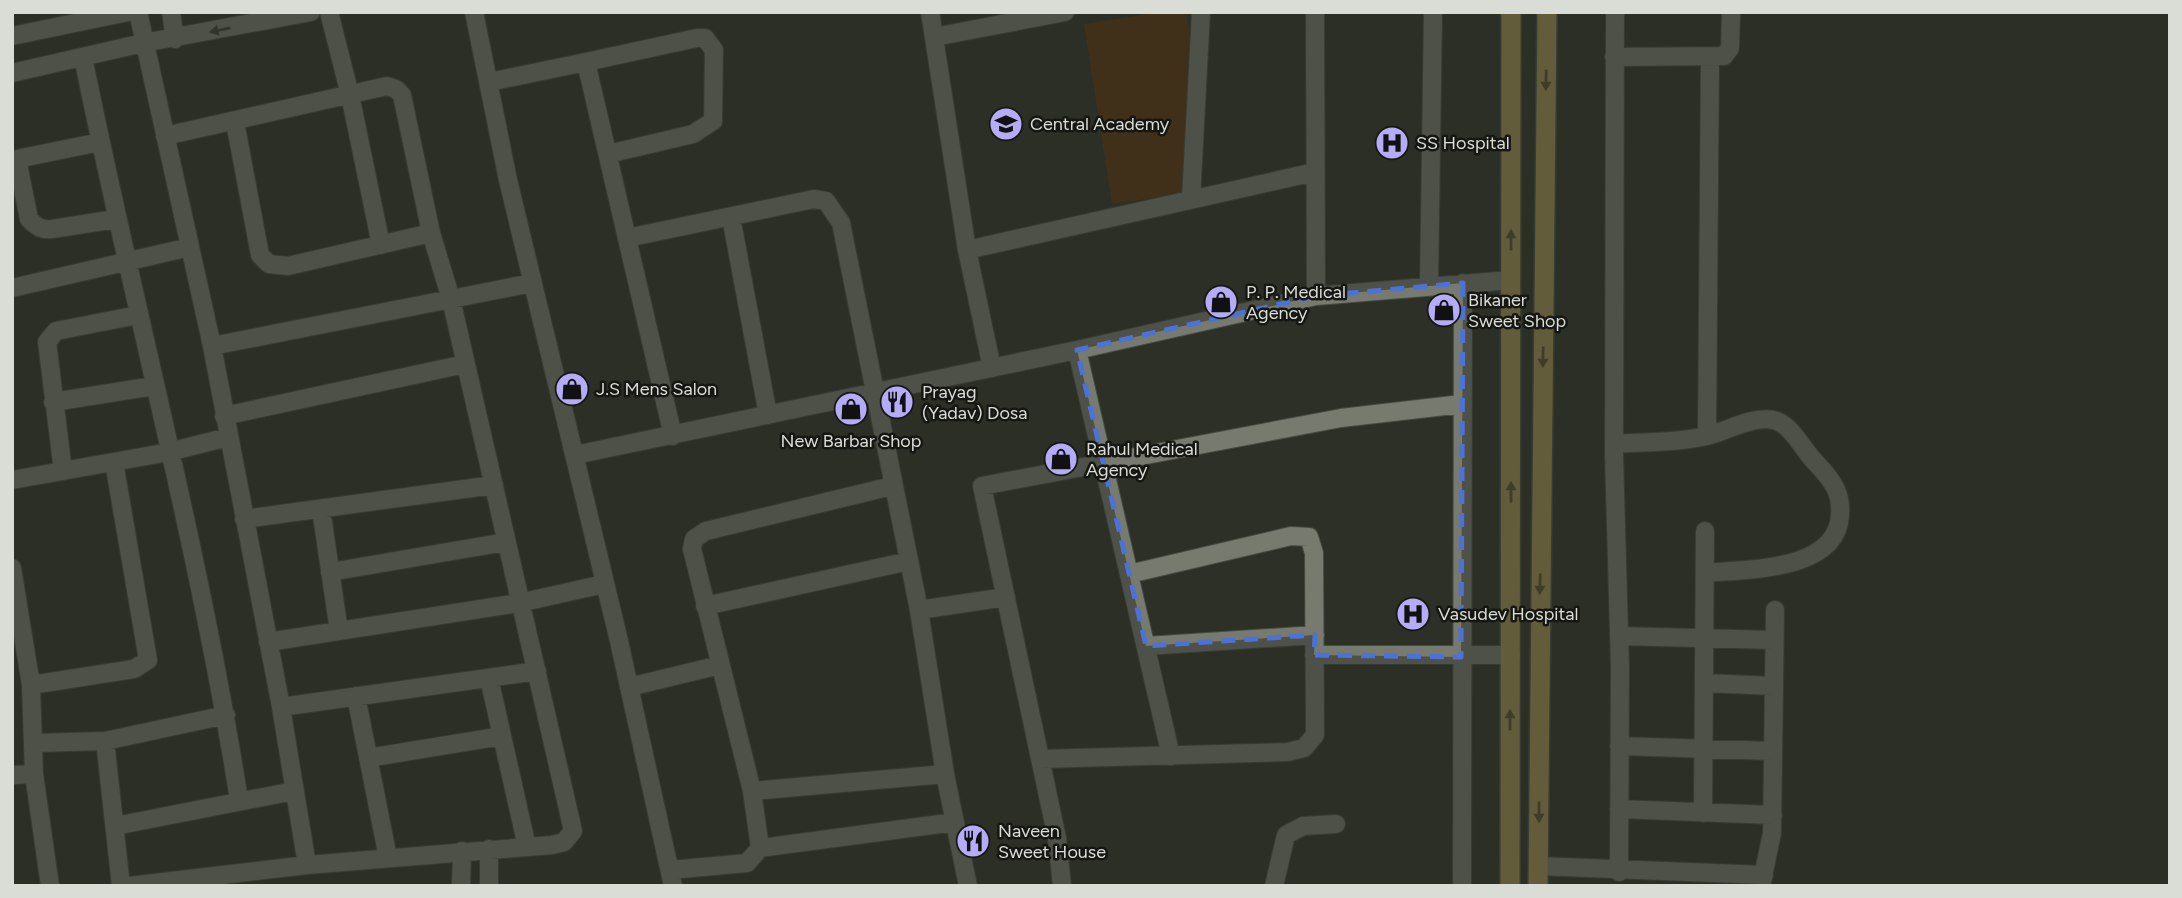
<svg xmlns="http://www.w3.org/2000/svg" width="2182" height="898" viewBox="0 0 2182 898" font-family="Figtree,sans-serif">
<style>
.green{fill:#5a310b}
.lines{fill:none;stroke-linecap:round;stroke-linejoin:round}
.minor-casing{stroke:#484b43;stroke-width:20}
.trunk-casing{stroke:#484b43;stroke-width:22}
.minor{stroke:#767a6f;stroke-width:18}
.trunk{stroke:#a69354;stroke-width:19}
.oneway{fill:#383a33}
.oneway2{fill:#574f30}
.marked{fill:none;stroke:#4c72d8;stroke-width:5;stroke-dasharray:14 9;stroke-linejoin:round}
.labels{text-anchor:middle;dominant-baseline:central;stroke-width:5;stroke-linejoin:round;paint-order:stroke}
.poi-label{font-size:18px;fill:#daddd6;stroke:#161713;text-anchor:start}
</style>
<rect width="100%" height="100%" fill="#2c3026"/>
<!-- green -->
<path class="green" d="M1162 12H1186L1199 96 1187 193 1112 204 1084 24Z"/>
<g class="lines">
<defs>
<path id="minor" d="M138 12 212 346 281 707 307 865
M171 12 175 39
M329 12 350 95 381 245
M474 12 508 180 619 641 673 886
M930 12 967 250 992 368
M1315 12 1316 296
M1615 12 1614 455 1620 668 1619 872
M12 36 128 12
M934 37 1065 12
M83 57C133 305 200 551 239 800
M1614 57 1724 56 1730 48 1731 12
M586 62 697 38H705L714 50 713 121 693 134 608 154
M12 73 143 43 311 12
M489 82 586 62 673 436
M235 122 260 255 269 264 288 266 431 233
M17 159 29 219C37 227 41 230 52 229L116 219
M12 160 100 142
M1191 199 1201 12
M731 217 768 415
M627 238 814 199 826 201 841 223 919 610 945 774 968 886
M967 250 1315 172
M1429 285 1433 12
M12 288 190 247
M212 346 532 283
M1077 350 1171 756
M53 402 154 386
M224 416 465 364
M1707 436 1710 58
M1614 444C1645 442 1679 443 1710 435 1729 430 1757 414 1777 421 1793 427 1805 453 1817 464 1832 480 1842 493 1840 515 1837 572 1746 569 1705 573
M575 455 1077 350 1316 296 1511 280
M63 471 47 342 56 331 138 315
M12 480 169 452 228 437
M321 509 339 631
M244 519 494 485
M12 568 31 685 34 774 50 886
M330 572 506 542
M705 606 909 561
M919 610 1006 597
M1619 636 1774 640
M268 642 519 603 604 584
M1146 646 1315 635
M1314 655H1511
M489 678 527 847
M1705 683 1774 686
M31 685 134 669 148 660 114 462
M629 687 720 665
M356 696 388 858
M281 707 537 671
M105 741 121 886
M35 743 105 741 226 715
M1619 746 1773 751
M368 758 502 736
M1040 759 1288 752 1304 748 1315 735 1314 553 1309 537 1291 536 1129 574
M12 775 34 774
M752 791 945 774
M1619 809 1773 815
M1703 813 1705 531
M115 826 294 791
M760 848 955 822
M489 849V886
M1538 866 1764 875
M670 870 747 863 760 848 752 791 692 549 694 539 706 531 892 486
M129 886 307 865 552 845 564 842 573 831 451 299 431 233 402 95 396 89 387 86 165 136
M461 886 462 851
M1062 886 1057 838 982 486 1341 418 1462 404
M1274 886 1286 835 1303 826 1336 824
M1462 886 1463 283
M1761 886 1772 833 1775 610"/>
<path id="trunk" d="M1510 886 1511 12
M1538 886 1547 12"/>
</defs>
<!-- minor casing -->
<use href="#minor" class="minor-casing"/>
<!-- trunk casing -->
<use href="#trunk" class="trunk-casing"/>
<!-- minor -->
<use href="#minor" class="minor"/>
<!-- trunk -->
<use href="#trunk" class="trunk"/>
</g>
<!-- one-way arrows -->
<defs><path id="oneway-solid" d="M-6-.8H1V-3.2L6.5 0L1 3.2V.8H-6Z" transform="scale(1.75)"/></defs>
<use class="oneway" href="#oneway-solid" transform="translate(220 30) rotate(169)"/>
<g class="oneway2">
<use href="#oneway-solid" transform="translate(1546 80) rotate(91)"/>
<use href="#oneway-solid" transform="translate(1511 240) rotate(-90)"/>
<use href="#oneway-solid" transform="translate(1543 357) rotate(91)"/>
<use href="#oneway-solid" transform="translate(1511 492) rotate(-90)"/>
<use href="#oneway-solid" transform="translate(1540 584) rotate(91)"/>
<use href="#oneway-solid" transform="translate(1510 720) rotate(-90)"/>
<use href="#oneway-solid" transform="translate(1539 812) rotate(90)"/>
</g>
<!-- marked area -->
<path d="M0 0H2182V898H0ZM1463 283 1461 657 1314 655 1315 635 1146 646 1077 350 1316 296Z" fill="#2c3026" fill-opacity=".55" fill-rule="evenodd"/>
<path class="marked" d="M1463 283 1461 657 1314 655 1315 635 1146 646 1077 350 1316 296Z"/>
<!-- icons -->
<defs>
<symbol id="school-disc" viewBox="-11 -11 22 22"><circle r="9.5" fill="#b5acf8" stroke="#161713"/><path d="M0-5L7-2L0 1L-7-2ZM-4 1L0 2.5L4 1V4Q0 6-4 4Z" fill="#111"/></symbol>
<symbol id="hospital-disc" viewBox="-11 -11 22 22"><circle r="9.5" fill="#b5acf8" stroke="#161713"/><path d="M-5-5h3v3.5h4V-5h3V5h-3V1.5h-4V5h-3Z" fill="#111"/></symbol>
<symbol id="shop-disc" viewBox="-11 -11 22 22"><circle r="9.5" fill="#b5acf8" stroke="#161713"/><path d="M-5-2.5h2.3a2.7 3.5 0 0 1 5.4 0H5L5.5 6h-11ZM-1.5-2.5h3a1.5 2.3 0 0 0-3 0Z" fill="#111"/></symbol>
<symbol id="restaurant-disc" viewBox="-11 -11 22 22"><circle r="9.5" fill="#b5acf8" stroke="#161713"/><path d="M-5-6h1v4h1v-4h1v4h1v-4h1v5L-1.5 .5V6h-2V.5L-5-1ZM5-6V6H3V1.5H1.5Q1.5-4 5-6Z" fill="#111"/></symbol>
</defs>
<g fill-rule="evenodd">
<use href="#school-disc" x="987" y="105" width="38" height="38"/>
<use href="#hospital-disc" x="1373" y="124" width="38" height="38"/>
<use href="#shop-disc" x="1202" y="283" width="38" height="38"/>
<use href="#shop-disc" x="1425" y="291" width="38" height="38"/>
<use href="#shop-disc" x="553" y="370" width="38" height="38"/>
<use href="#restaurant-disc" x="878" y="383" width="38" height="38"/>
<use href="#shop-disc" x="832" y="390" width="38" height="38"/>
<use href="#shop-disc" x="1042" y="440" width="38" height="38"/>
<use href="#hospital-disc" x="1394" y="595" width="38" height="38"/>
<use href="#restaurant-disc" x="954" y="822" width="38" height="38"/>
</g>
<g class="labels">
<!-- poi labels -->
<g class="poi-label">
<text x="1030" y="124">Central Academy</text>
<text x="1416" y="143">SS Hospital</text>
<text x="1246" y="292">P. P. Medical<tspan x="1246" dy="21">Agency</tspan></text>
<text x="1468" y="300">Bikaner<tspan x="1468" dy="21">Sweet Shop</tspan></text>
<text x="596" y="389">J.S Mens Salon</text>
<text x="922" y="392">Prayag<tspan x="922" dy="21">(Yadav) Dosa</tspan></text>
<text x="851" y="441" text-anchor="middle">New Barbar Shop</text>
<text x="1086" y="449">Rahul Medical<tspan x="1086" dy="21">Agency</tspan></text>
<text x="1438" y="614">Vasudev Hospital</text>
<text x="998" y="831">Naveen<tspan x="998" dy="21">Sweet House</tspan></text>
</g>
</g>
<!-- border -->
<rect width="2182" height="898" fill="none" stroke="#daddd6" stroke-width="28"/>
</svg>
